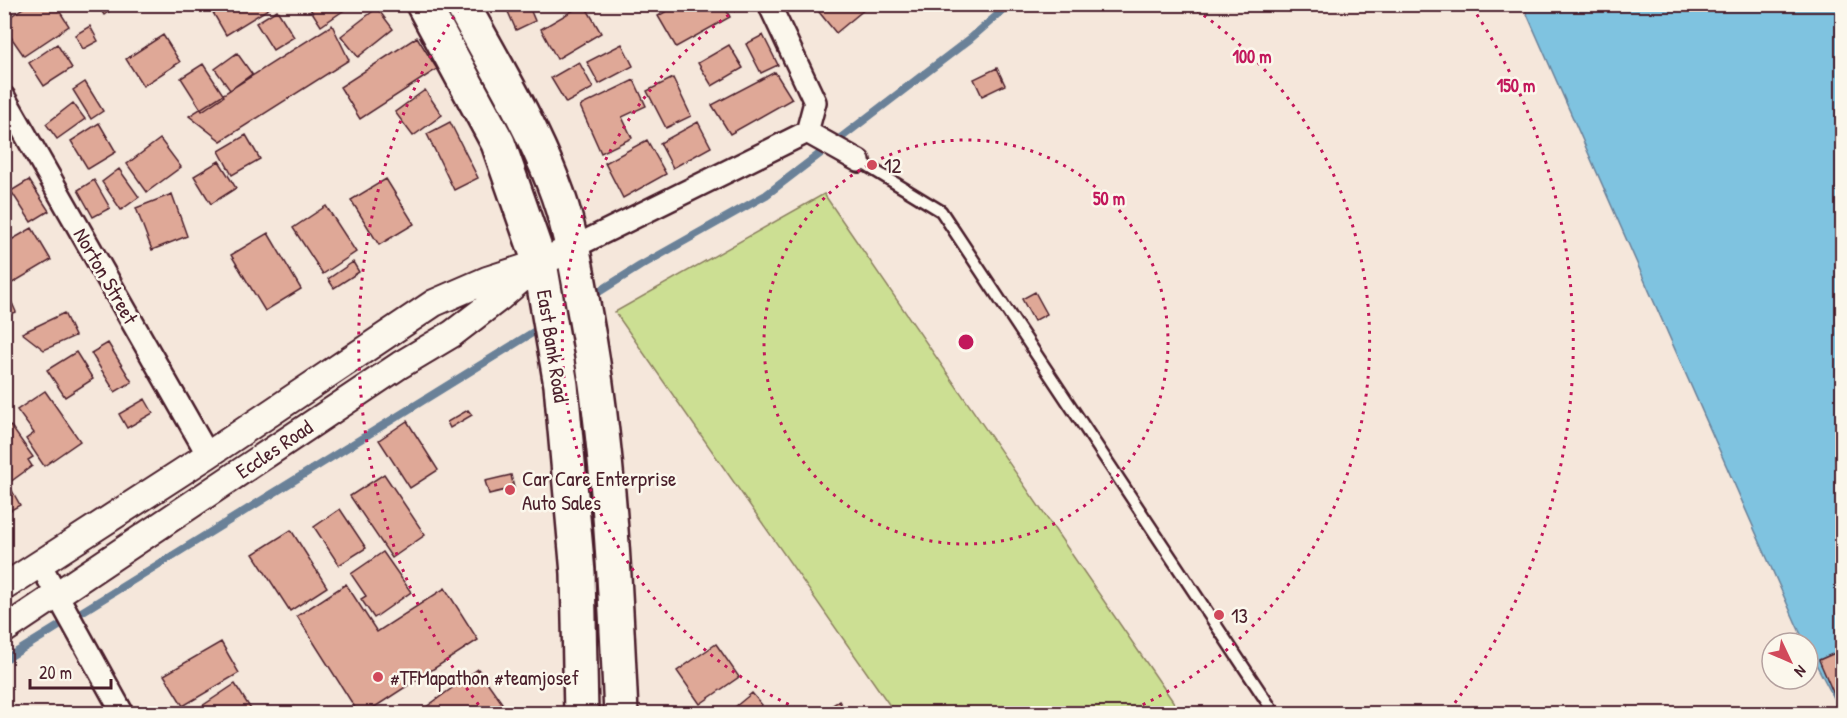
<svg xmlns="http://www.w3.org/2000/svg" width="1847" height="718" viewBox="0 0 1847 718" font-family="'Patrick Hand',sans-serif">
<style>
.green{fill:#ccdf93;stroke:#8b7f5f;stroke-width:1.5}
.water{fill:#7fc3e0;stroke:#6a8198;stroke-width:1.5}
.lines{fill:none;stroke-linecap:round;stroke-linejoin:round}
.stream{stroke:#6a8198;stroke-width:8}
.building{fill:#dfa897;stroke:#4a1f2b;stroke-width:1.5}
.service-casing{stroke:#4a1f2b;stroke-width:15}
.minor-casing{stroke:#4a1f2b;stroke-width:26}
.tertiary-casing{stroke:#4a1f2b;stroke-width:30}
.primary-casing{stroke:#4a1f2b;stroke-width:38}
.service{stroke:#fbf7ec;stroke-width:10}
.minor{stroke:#fbf7ec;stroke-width:21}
.tertiary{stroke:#fbf7ec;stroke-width:26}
.primary{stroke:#fbf7ec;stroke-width:33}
.ring{fill:none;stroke:#c2185b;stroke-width:3;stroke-dasharray:3 6}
.poi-dot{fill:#d1495b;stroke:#fbf7ec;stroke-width:2}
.labels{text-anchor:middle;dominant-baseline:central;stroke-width:5;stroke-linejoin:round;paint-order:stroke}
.poi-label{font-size:21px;fill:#4a1f2b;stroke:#fbf7ec;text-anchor:start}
.street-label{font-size:21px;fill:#4a1f2b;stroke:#fbf7ec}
.centre{fill:#c2185b;stroke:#fbf7ec;stroke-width:3}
.ring-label{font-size:18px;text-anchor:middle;font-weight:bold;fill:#c2185b;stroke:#fbf7ec;stroke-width:5;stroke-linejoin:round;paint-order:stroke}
</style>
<rect width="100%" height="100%" fill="#f5e7db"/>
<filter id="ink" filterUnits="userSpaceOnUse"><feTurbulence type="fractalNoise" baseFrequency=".0167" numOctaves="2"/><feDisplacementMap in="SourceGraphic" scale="12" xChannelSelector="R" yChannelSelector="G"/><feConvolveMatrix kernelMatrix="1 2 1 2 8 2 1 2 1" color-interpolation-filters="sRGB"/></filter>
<g filter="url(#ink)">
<!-- green -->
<path class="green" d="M824 194 1181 713H895L615 312Z"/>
<!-- water -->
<path class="water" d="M1523 5H1842V713L1808 649V643H1805L1797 626Z"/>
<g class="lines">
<!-- stream -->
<path class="stream" d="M589 298 640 266 766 195 970 39 1010 4
M4 660 545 325"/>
</g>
<!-- building -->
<path class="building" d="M29 4H55L69 26 24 56 4 27V21Z
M97 4H119L104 15Z
M208 4H272L273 6 226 35Z
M307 4H353L321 26Z
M528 4 535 21 516 30 505 5Z
M584 4 601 33 557 59 541 29Z
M679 4H723L730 17 676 47 658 16Z
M829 4H871L836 33 819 12Z
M377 8 393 29 358 57 341 36Z
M277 10 294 37 273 50 256 23Z
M332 25 349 60 221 141 189 116Z
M90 26 98 41 83 49 75 35Z
M163 35 180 62 143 86 126 59Z
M763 35 778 65 761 73 746 44Z
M417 37 437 69 360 119 340 87Z
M57 44 72 68 44 86 29 63Z
M622 44 633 66 599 84 587 62Z
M729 45 743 68 712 86 698 63Z
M237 53 252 74 230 90 215 69Z
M579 62 593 88 566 103 551 78Z
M203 64 224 96 202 111 181 78Z
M997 68 1005 85 982 96 974 79Z
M775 72 792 99 730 134 712 105Z
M673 78 691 116 666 128 647 91Z
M634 80 646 106 622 117 632 138 601 153 580 106Z
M85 82 103 111 91 119 73 90Z
M425 90 442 115 413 136 395 112Z
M73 103 85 119 57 139 46 124Z
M450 122 478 178 454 190 427 134Z
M698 122 711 147 673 168 660 143Z
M99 123 116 152 88 169 71 141Z
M246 135 260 159 232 175 219 151Z
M160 139 181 167 147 192 127 164Z
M647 140 666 174 623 198 605 163Z
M219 161 236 188 211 204 194 176Z
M119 169 139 197 121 210 102 182Z
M386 179 414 224 379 245 351 200Z
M29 180 49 211 31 222 11 191Z
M94 180 110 208 93 217 78 190Z
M172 194 187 236 152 250 136 208Z
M326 206 356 252 323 274 293 228Z
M32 228 51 260 4 288V244Z
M268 233 301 289 265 311 231 255Z
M353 262 359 272 334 288 328 279Z
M1035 292 1047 314 1034 321 1022 299Z
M9 296 16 312 4 317V298Z
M64 313 75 336 44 350 22 333Z
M108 343 132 382 115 392 91 353Z
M76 352 93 379 65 397 47 370Z
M45 391 80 441 44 466 26 439 34 433 17 410Z
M145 399 153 413 127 428 119 414Z
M468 410 472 415 450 428 447 422Z
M407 421 438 470 410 488 379 440Z
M4 425 7 429 11 426 33 457 28 460 32 466 6 485 4 482Z
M384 474 425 535 392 558 350 496Z
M511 475 514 488 489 494 485 481Z
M10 487 20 505 4 514V490Z
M340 509 366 548 339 565 314 527Z
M291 530 327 587 290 611 253 554Z
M383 552 411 592 374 618 361 599 366 596 351 574Z
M346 584 377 632 445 588 478 640 364 714H359L297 616Z
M221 642 239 673 183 706 164 675Z
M716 644 739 677 700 704 677 671Z
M1842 650V713L1819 660Z
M478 669 502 703 487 714H429L425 708Z
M235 684 254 714H190Z
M752 693 762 705 752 714H741L735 707Z
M839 701 847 714H824L823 711Z"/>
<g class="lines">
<defs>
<path id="service" d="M859 161 941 211 1275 714"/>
<path id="minor" d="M4 97 208 455
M807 132 859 161
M572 248 807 132 815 102 769 4
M40 564 123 714"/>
<path id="tertiary" d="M4 587 208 455 434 303 487 280 540 263 572 248
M4 630 400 365 452 334 499 298 533 269"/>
<path id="primary" d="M423 4 498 143 540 263 561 385 578 573 581 714
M462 4C494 63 529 120 553 182 570 224 577 271 585 315 609 446 615 580 621 714"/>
</defs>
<!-- service casing -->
<use href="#service" class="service-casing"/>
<!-- minor casing -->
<use href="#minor" class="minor-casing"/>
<!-- tertiary casing -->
<use href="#tertiary" class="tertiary-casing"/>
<!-- primary casing -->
<use href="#primary" class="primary-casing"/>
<!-- service -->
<use href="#service" class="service"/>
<!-- minor -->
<use href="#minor" class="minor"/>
<!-- tertiary -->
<use href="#tertiary" class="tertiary"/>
<!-- primary -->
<use href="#primary" class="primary"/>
</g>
</g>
<!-- distance rings -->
<g class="ring">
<circle cx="966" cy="342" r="202"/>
<path d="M805 712A404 404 0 0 1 743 5M1189 5A404 404 0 0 1 1127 712"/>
<path d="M484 712A607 607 0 0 1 460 7M1472 7A607 607 0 0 1 1448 712"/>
</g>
<!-- markers -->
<g class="poi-dot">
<circle cx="872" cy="165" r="6"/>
<circle cx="510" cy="490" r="6"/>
<circle cx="1219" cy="615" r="6"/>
<circle cx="378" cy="677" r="6"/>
</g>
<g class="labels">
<!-- poi labels -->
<g class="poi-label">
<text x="884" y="165">12</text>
<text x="522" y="478">Car Care Enterprise<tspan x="522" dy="24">Auto Sales</tspan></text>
<text x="1231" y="615">13</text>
<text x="390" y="677">#TFMapathon #teamjosef</text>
</g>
<!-- street labels -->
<g class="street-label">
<text transform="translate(106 276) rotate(60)">Norton Street</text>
<text transform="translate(553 346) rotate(81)">East Bank Road</text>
<text transform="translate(274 449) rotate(-34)">Eccles Road</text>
</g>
</g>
<circle cx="966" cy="342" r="9" class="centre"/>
<g class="ring-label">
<text x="1252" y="63">100 m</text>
<text x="1516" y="92">150 m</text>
<text x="1109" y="205">50 m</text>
</g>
<!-- margin -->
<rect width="1847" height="718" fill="none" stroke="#fbf7ec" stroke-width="24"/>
<rect x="12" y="12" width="1823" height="694" fill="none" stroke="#4a1f2b" stroke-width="2" filter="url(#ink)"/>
<!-- north arrow -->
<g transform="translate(1790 661) rotate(134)"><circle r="28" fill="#fbf7ec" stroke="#b4a19f" stroke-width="1.5"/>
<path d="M0-4.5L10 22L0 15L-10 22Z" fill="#d1495b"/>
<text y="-9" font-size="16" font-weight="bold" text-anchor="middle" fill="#4a1f2b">N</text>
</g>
<!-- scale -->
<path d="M30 679v9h81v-9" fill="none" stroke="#4a1f2b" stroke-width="3"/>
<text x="39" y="679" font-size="18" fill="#4a1f2b" stroke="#fbf7ec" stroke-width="4.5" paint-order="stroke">20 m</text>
</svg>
